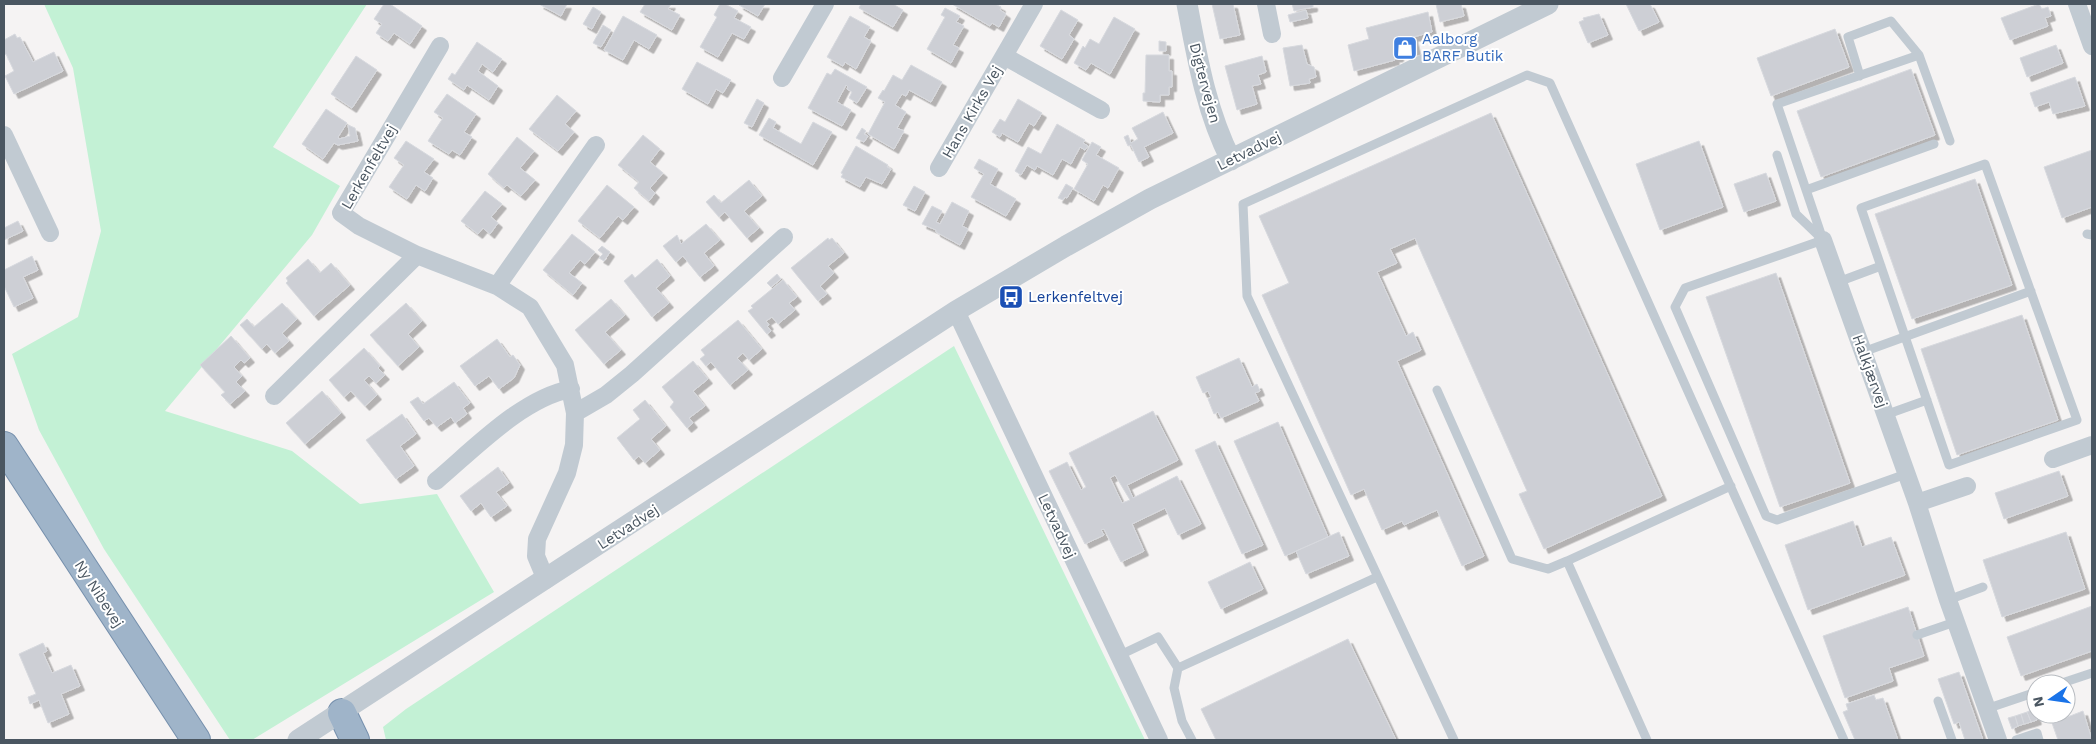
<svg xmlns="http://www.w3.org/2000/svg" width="2096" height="744" viewBox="0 0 2096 744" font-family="'Work Sans',sans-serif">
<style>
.green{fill:#c3f1d5}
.building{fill:#cdcfd5;stroke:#d7d9de;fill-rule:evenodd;filter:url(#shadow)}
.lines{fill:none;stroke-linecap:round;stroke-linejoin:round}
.trunk-casing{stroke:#7690ad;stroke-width:30}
.service{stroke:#c1cad2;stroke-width:9}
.minor{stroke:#c1cad2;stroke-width:18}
.tertiary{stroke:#c1cad2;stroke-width:21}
.trunk{stroke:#9fb4c9;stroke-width:28}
.labels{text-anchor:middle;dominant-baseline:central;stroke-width:4;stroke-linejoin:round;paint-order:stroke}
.shop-label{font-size:15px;fill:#366cbe;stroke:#fff;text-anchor:start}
.street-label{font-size:15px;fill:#4a5661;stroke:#fff}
.transit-label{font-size:15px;fill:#164399;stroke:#fff;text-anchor:start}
</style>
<defs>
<filter id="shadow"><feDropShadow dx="4.5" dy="4.5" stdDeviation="0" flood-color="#0004"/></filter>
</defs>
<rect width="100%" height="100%" fill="#f5f3f3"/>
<!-- green -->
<path class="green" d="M44 4H367L273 147 340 186 312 235 165 411 292 451 360 504 437 494 494 592 252 740H230L104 549 39 430 12 354 78 317 101 231 73 68Z
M954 346 1145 740H386L383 727 406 709Z"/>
<!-- building -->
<path class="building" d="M384 4H390L422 26 410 44 394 33 388 41 376 33 382 24 374 19Z
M539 4H567L561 16Z
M645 4H671L668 9 680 15 672 30 640 12Z
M720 4H725L738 11 734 18 751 27 744 39 732 33 718 57 700 47 717 17 714 15Z
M739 4H765L758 16 739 5Z
M861 4H893L903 10 893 27 859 8Z
M952 4H995L1001 7 1000 10 1006 14 999 27 992 23 990 26Z
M1212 4H1233L1240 35 1220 39Z
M1292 4H1313V7L1294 11Z
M1436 4H1461L1464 16 1440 22Z
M1626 4H1650L1659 22 1639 31Z
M2039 4 2042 9 2048 7 2051 16 2045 18 2048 26 2010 40 2001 18Z
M593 7 601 12 592 29 583 24Z
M945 8 960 16 956 22 964 26 953 45 959 48 951 63 927 49 945 17 941 15Z
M1061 10 1078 20 1069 35 1074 39 1062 59 1040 46Z
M1306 10 1308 18 1290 22 1288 15Z
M1428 12 1432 32 1413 37 1416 50 1399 54V57L1394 58 1395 60 1354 71 1348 45 1369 39 1366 28Z
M1599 14 1608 35 1588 43 1579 22 1584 20 1583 18Z
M623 16 657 35 649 49 634 40 623 60 604 50Z
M850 16 870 27 864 37 871 41 856 69 845 62 843 66 827 57Z
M1114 17 1135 29 1110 74 1091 63 1086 70 1074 63 1083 46 1085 48 1090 39 1099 44Z
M603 25 611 30 601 47 593 43Z
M1835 29 1849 67 1771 96 1757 58Z
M15 34 17 38 20 37 33 62 54 52 63 71 14 94 5 76 14 71 6 54 4 55V40Z
M1159 41 1166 42V51H1159Z
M477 42 502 59 493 72 482 64 478 71 498 86 489 100 467 85 464 90 448 79 452 73 455 75Z
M1302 45 1307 64 1314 67 1316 77 1309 79 1310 83 1290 86 1283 48Z
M2056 45 2063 63 2027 77 2020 58Z
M1146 55H1169V71H1172V87H1169V95H1160V102L1143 101V93H1145Z
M356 56 377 70 352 108 331 94Z
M1262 56 1266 72 1258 75 1261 84 1252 86 1257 104 1237 110 1225 66Z
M697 62 731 80 723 93 716 89 708 104 682 89Z
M911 65 942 82 931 102 909 90 906 96 902 94 895 105 906 112 897 128 904 131 894 149 868 134 885 102 878 98 883 90 884 91 893 75 902 80Z
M835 69 867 87 857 103 849 98 852 92 847 89 848 87 846 85 837 102 851 110 842 126 808 108 827 73 831 75Z
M1911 69 1935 135 1821 177 1797 111Z
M2075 77 2085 106 2053 114 2049 102 2035 107 2030 93Z
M447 94 476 114 464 132 472 137 460 155 452 150 449 154 428 141 443 118 434 112Z
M557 95 576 111 565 124 574 132 558 151 529 129Z
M757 99 764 103 752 127 744 123Z
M1018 99 1042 113 1034 126 1029 123 1018 142 1002 133 1000 137 992 132 1000 119 1005 122Z
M326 109 347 123 338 137 339 139 350 136 348 125 355 128 358 141 338 145 334 143 323 159 302 144Z
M1163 112 1173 133 1144 147 1149 157 1139 162 1131 145 1128 146 1124 137 1128 135 1131 143 1138 139 1132 128Z
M1491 113 1662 496 1544 549 1519 494 1527 491 1415 238 1390 249 1397 263 1377 272 1406 336 1413 332 1421 350 1397 361 1484 556 1462 566 1437 510 1404 525 1402 521 1382 530 1364 489 1351 495 1262 295 1289 283 1259 216Z
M769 118 776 122 773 128 801 144 813 122 832 132 813 165 759 135Z
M1057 124 1085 140 1083 143 1088 146 1085 150 1080 147 1071 164 1062 159 1053 175 1037 166 1035 170 1027 165 1021 175 1015 171 1028 147 1041 154Z
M862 128 866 131 864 134 868 136 864 142 856 138Z
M643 135 660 149 650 162 663 173 650 188 655 193 649 201 634 188 639 182 618 165Z
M517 137 534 151 520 168 535 180 521 196 507 185 504 188 488 174Z
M406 141 434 159 424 172 433 178 425 191 416 185 407 199 389 187 404 165 394 158Z
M1699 141 1723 207 1660 230 1636 164Z
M1092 142 1101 147 1096 155 1119 168 1108 188 1103 185 1094 201 1074 189 1088 164 1082 160Z
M856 146 888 165 887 167 891 169 882 184 866 177 860 187 841 177 843 174 841 173Z
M2092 150V207L2062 218 2044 167Z
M979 159 998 169 990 184 1016 199 1006 216 971 197 984 174 974 168Z
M1766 173 1776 201 1744 212 1734 184Z
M1975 179 2012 285 1912 319 1875 214Z
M749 180 762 196 744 211 759 228 747 238 725 212 719 217 706 202 714 195 721 203Z
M1066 184 1073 188 1067 198 1065 197 1063 200 1058 198Z
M607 185 634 207 623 220 618 216 600 238 578 221Z
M914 186 925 192 915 211 903 205Z
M485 191 502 204 491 217 498 223 490 234 483 228 478 234 461 221Z
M952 202 969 211 962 226 968 229 960 245 936 232V230L922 224 932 206 942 211 936 222 940 224Z
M18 221 23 231 4 240V228Z
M706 224 720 240 704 253 714 266 700 277 683 256 676 262 663 246 677 235 681 244Z
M572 234 595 252 585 264 580 260 569 273 582 283 573 295 543 270Z
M828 238 829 240 832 238 844 253 828 266 834 273 820 286 827 294 818 301 791 268Z
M602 246 610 252 604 261 599 258 603 254 598 250Z
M32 256 38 270 23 277 33 298 14 307 4 286V270Z
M308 259 320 273 331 263 350 285 314 316 286 283 288 281 286 278Z
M657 259 670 276 656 288 669 303 652 317 624 281 632 274 635 278Z
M1776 273 1850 483 1780 507 1706 297Z
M777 274 781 279 771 287 767 283Z
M783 280 797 297 789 303 795 310 778 324 772 317 766 321 769 325 767 326 771 331 767 334 748 311 753 308 751 306Z
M611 299 625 315 605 332 621 350 604 364 575 330Z
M282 303 297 319 282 333 289 341 275 353 267 344 262 349 240 325 247 319 254 327Z
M406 303 422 321 408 334 419 347 398 366 370 335Z
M2022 315 2058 420 1957 455 1921 349Z
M738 320 762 349 749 360 743 353 737 358 748 370 730 385 711 362 706 366 700 359 705 355 701 350Z
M231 336 250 358 244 363 241 360 234 367 242 376 236 382 245 391 230 404 221 395 225 392 200 365Z
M497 339 510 357 513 355 520 365 514 378 499 389 489 376 475 386 460 366Z
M364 348 380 366 378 368 385 375 376 383 369 376 364 380 377 395 365 406 351 391 344 397 329 380Z
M1239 358 1252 387 1257 384 1260 391 1255 393 1259 401 1221 418 1218 412 1214 414 1208 399 1211 397 1208 391 1203 393 1196 377Z
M693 361 708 379 693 391 705 406 689 418 693 423 687 428 670 407 674 402 662 387Z
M454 382 470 403 463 408 467 414 455 423 451 417 437 427 429 418 424 421 410 402 418 397 423 404Z
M322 391 341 413 305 444 286 423Z
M645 400 666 426 651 439 660 450 645 463 639 456 634 460 617 438 640 419 633 410Z
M1153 411 1178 460 1127 485 1133 498 1177 476 1201 524 1178 535 1165 508 1132 524 1144 551 1121 562 1104 529 1101 530 1104 535 1085 544 1049 471 1067 462 1081 490 1086 487 1069 453ZM1115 475 1130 500 1122 503 1110 478Z
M402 414 416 434 400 446 414 466 396 479 366 440Z
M1278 422 1328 537 1285 556 1234 441Z
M1215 441 1263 545 1242 554 1195 450Z
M498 467 509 483 496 492 507 506 491 517 481 503 471 511 460 496Z
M2059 471 2068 496 2004 519 1995 493Z
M1853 521 1862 547 1891 537 1905 575 1808 610 1785 545Z
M1339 532 1349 556 1306 574 1296 551Z
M2066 532 2085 589 2002 617 1983 560Z
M1250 562 1263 589 1221 609 1208 582Z
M2092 606V651L2021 676 2007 637Z
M1908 607 1924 656 1889 668 1893 681 1845 698 1823 636Z
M1348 639 1396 740H1216L1201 709Z
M43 643 47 651 43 653 52 673 71 665 80 686 61 694 69 714 48 723 39 700 30 704 28 697 36 694 19 654Z
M1959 672 1983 740H1965L1959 722 1954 724 1938 679Z
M1874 695 1876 700 1883 698 1898 740H1855L1843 712 1848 710 1846 704Z
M2033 709 2037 720 2031 722 2027 712Z
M2083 711 2092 740H2058L2052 723Z
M2027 712 2031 722 2024 724 2021 714Z
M2021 714 2024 724 2018 726 2015 716Z
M2015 716 2018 726 2012 729 2008 718Z"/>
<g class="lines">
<defs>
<path id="trunk" d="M4 446 196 740
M342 713 355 740"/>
</defs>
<!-- trunk casing -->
<use href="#trunk" class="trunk-casing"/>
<!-- service -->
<path class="service" d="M1860 76 1848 37 1891 21 1919 55 1950 141
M1777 155 1796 214 1821 238
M1985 164 2077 420 1949 465 1861 208Z
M1806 190 1934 144
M2087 234 2092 235
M1823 240 1685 288 1675 307 1766 516 1777 520 1906 474
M1823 240 1777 104 1919 55
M1838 282 1881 266
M1863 352 2031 291
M1437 390 1512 559 1548 569 1567 561
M1885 415 1927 400
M1948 600 1983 587
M1917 635 1955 622
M1118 656 1158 637 1178 668
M2059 684 2092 673
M1938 701 1952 740
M1986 709 2036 692
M1192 740 1182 721 1174 688 1178 668 1377 577
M1454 740 1247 296 1243 204 1527 75 1550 83 1844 740
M1647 740 1567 561 1731 486
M2016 740 2037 733 2039 740"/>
<!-- minor -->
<path class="minor" d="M1266 4 1272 34
M2077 4 2092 46
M440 46 341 213 359 226 417 255 497 286 530 307 565 365 575 413 574 445 567 473 537 539 536 556 546 580
M1004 56 1101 110
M782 78 825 4
M4 135 50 233
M939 168 1034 4
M1823 240 1917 503 1948 600 1998 740
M497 286 596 145
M956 311 1159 740
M274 396 417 255
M575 413 606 395 632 374 784 237
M2053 459 2092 445
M436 481C473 450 522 398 571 389
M1917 503 1967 486"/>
<!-- tertiary -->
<path class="tertiary" d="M1187 4C1197 57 1206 111 1231 160
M298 740 956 311 1066 246 1150 199 1548 4"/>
<!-- trunk -->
<use href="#trunk" class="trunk"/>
</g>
<!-- icons -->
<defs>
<symbol id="shop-square" viewBox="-11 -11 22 22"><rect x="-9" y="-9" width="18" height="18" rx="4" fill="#3f7fe0" stroke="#fff"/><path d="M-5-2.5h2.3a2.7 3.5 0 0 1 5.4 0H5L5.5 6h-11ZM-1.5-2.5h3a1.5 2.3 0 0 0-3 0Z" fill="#fff"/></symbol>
<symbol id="bus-square" viewBox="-11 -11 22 22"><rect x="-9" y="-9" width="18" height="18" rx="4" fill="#1a4fb4" stroke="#fff"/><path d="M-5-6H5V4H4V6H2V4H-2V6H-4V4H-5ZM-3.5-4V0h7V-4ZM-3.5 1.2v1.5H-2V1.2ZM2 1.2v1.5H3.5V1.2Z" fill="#fff"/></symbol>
</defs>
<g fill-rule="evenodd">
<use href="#shop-square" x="1391" y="34" width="28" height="28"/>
<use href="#bus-square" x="997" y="283" width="28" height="28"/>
</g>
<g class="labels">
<!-- shop labels -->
<g class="shop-label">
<text x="1422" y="39">Aalborg<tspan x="1422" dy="17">BARF Butik</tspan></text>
</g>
<!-- street labels -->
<g class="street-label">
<text transform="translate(1205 83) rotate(75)">Digtervejen</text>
<text transform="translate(972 112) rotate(-60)">Hans Kirks Vej</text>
<text transform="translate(1249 151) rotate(-26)">Letvadvej</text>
<text transform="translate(369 167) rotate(-60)">Lerkenfeltvej</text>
<text transform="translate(1870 371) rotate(70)">Halkjærvej</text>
<text transform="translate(1057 526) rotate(65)">Letvadvej</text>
<text transform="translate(628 527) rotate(-33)">Letvadvej</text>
<text transform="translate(99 594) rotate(57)">Ny Nibevej</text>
</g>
<!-- transit labels -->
<g class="transit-label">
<text x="1028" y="297">Lerkenfeltvej</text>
</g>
</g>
<!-- border -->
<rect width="2096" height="744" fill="none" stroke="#4a5661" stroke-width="10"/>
<!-- north arrow -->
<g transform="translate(2051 699) rotate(257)"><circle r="24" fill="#ffffff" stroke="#b7bbc0"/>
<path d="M0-4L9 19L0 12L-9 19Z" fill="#1a73e8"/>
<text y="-8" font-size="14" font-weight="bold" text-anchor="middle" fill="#4a5661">N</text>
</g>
</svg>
